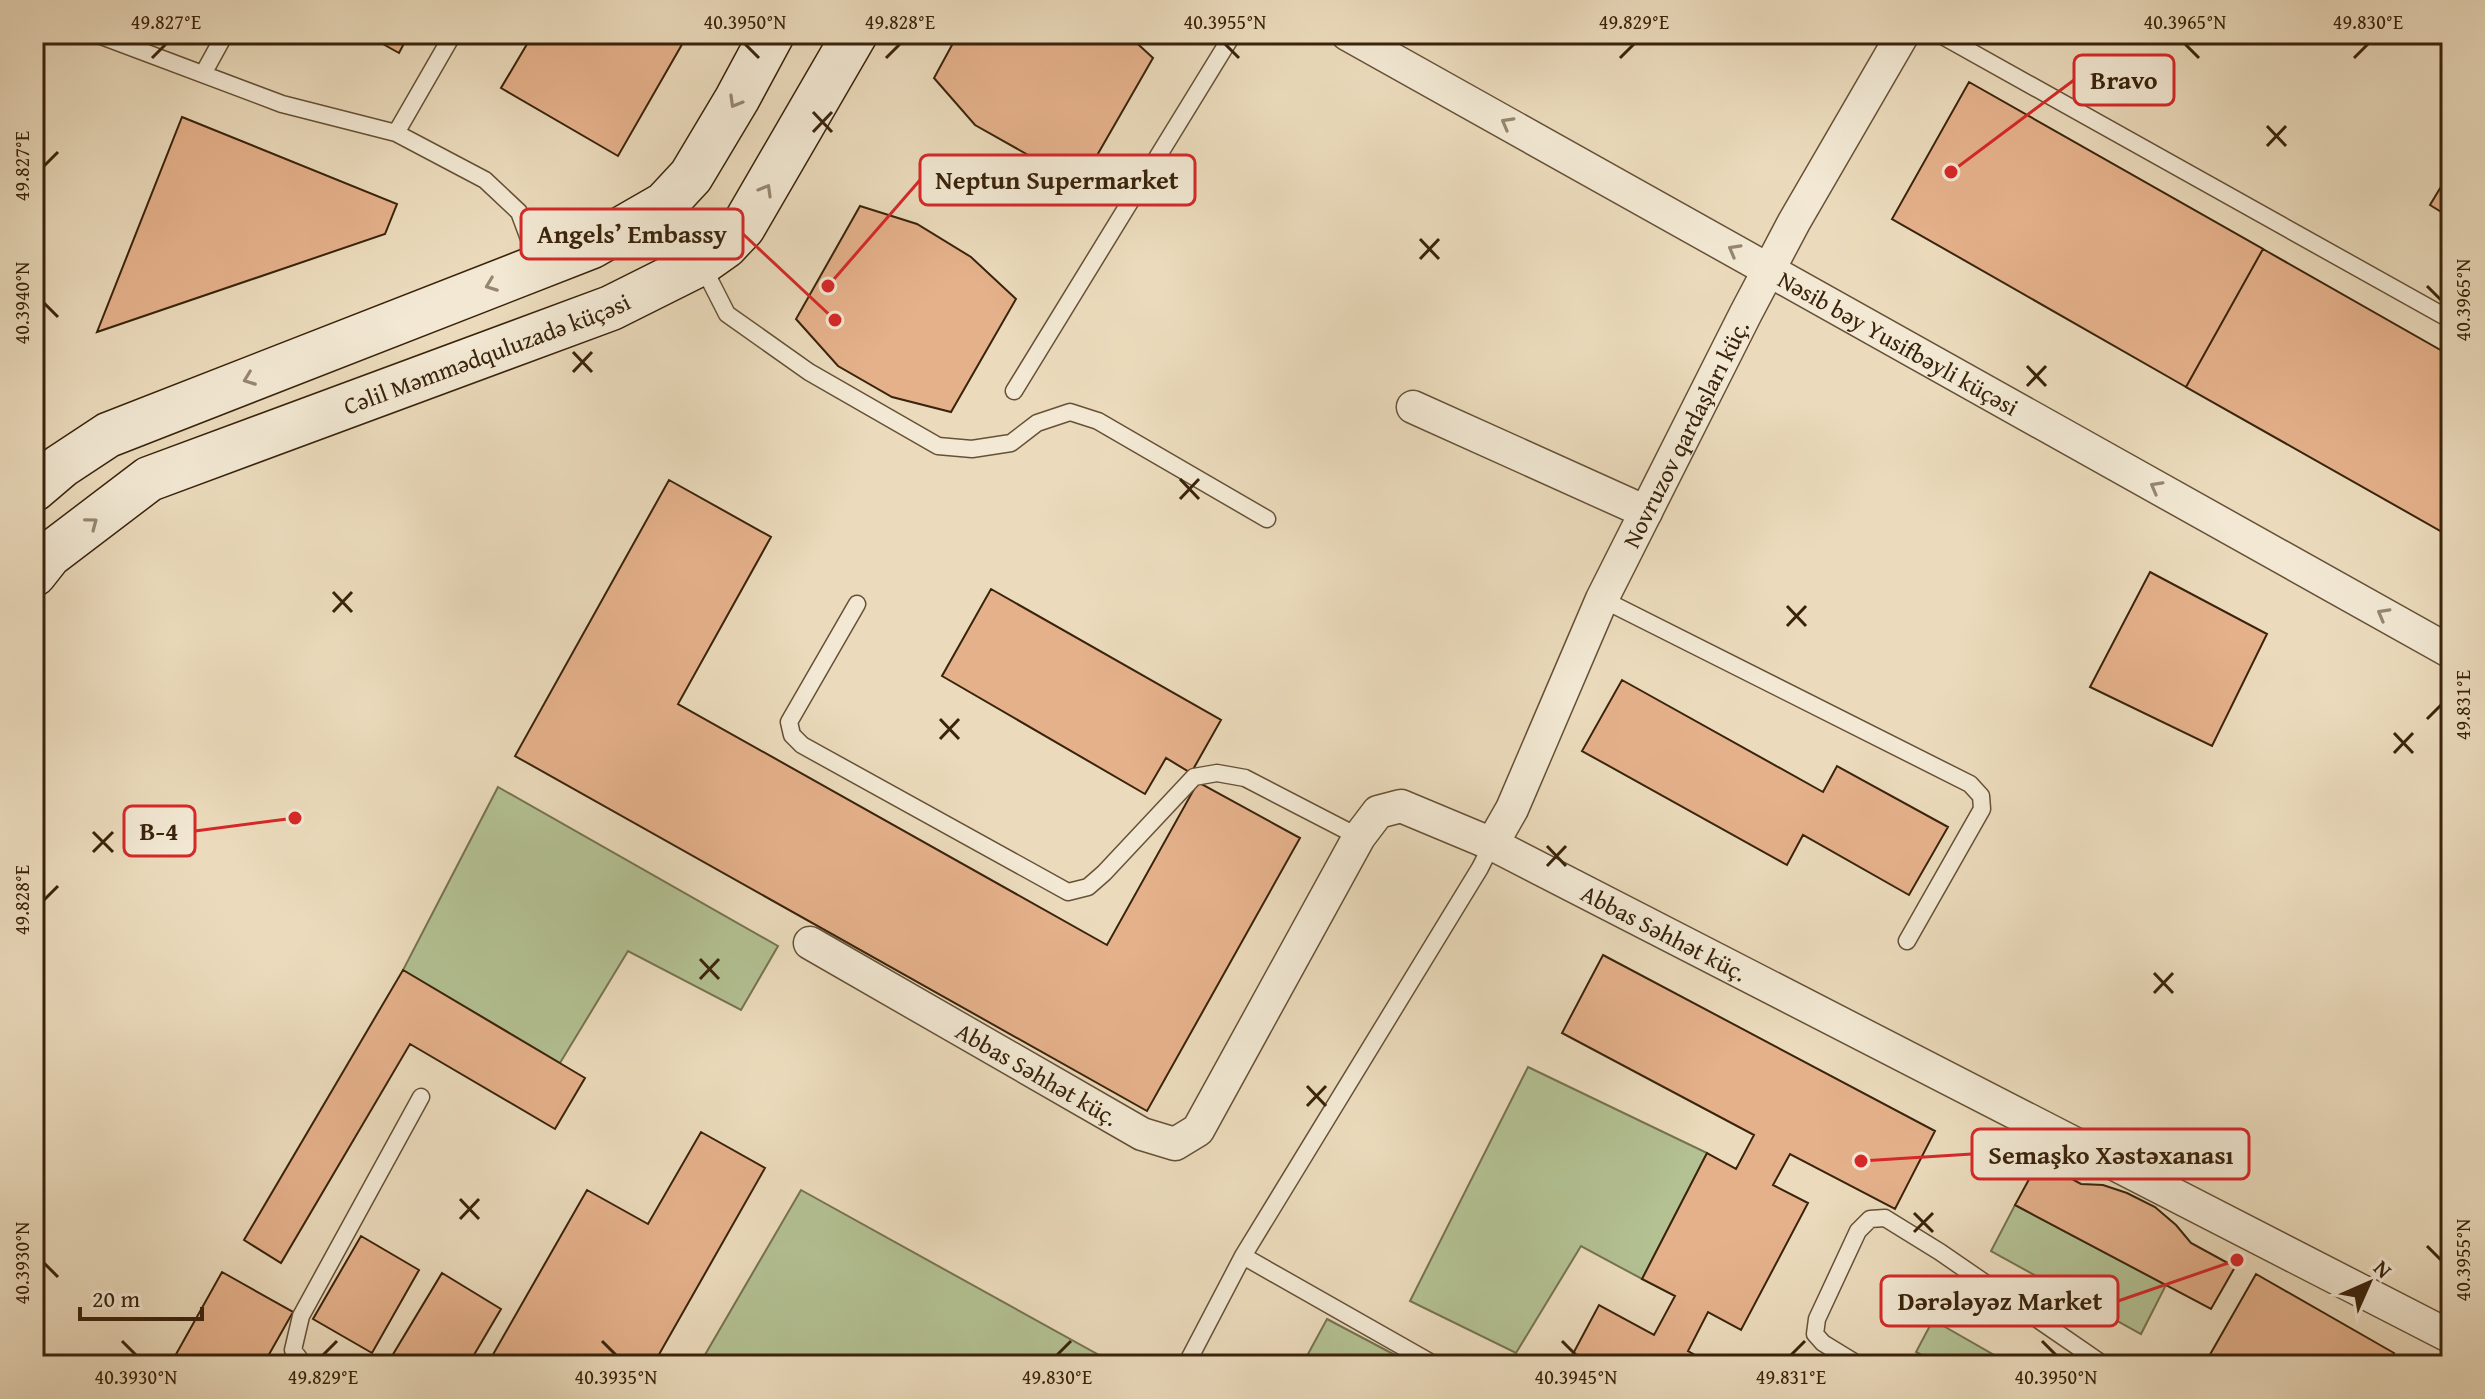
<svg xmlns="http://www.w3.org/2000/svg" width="2485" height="1399" viewBox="0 0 2485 1399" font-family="'Gentium Book Plus',serif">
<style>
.green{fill:#b3c193;stroke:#76724f;stroke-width:2}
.building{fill:#e5b18b;stroke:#39230b;stroke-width:2}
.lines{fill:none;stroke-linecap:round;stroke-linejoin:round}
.service-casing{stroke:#665137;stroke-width:19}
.minor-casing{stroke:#665137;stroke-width:35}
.secondary-casing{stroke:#39230b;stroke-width:47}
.service{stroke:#f2e8d3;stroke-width:16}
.minor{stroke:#f2e8d3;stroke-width:32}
.secondary{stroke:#f2e8d3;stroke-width:44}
.oneway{stroke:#96866f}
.ticks{fill:none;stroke:#39230b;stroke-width:3}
.labels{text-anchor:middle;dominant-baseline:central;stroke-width:8;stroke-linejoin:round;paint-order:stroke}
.street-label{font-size:24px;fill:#39230b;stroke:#f2e8d3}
.leader{fill:none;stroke:#d62828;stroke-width:3}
.callout-dot{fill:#d62828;stroke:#f2e8d3;stroke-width:3}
.callout{fill:#f2e8d3;stroke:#d62828;stroke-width:3}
.callout-label{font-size:26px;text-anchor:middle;font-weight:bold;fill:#39230b}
.neatline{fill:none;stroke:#39230b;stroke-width:3}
.ticks-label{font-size:20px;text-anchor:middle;fill:#39230b}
</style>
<rect width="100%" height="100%" fill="#ebdbbc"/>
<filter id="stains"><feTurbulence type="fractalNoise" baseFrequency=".0025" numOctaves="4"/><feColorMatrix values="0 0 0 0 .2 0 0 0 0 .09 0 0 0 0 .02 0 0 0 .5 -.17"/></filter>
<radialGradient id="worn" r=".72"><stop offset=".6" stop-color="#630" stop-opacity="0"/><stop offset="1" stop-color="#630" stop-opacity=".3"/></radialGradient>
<!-- green -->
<path class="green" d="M498 787 778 946 741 1010 628 951 560 1063 403 970Z
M1528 1067 1707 1153 1642 1279 1581 1246 1516 1353 1410 1301Z
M801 1190 1117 1365H699Z
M2015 1205 2166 1285 2141 1334 1991 1251Z
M1327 1319 1414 1365H1302Z
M1933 1320 2001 1359 1998 1365H1941L1916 1352Z"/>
<!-- building -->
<path class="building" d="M365 34H409L399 53Z
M533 34H688L618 156 501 88Z
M958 34H1127L1153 58 1088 171 1030 156 975 125 934 78Z
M1969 82 2263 249 2186 387 1892 219Z
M182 117 397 204 385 234 97 332Z
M2451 170V218L2430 205Z
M860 206 917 224 971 257 1016 299 951 412 892 397 838 366 796 319Z
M2263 249 2451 356V537L2186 387Z
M669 480 771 537 678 704 1107 945 1198 782 1300 838 1147 1111 515 756Z
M2150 572 2267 634 2212 746 2090 687Z
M991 589 1221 720 1191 773 1166 758 1145 794 942 676Z
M1622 680 1823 792 1837 766 1948 827 1909 895 1803 835 1787 865 1582 751Z
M1603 955 1935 1131 1895 1209 1790 1154 1773 1185 1808 1203 1741 1330 1708 1312 1688 1351 1713 1365H1567L1599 1305 1654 1335 1675 1296 1642 1279 1707 1153 1736 1169 1754 1135 1562 1033Z
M403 970 585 1078 555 1129 410 1044 281 1263 244 1240Z
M701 1132 765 1168 653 1365H487L587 1190 648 1224Z
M2039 1161 2081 1184 2103 1185 2127 1193 2155 1207 2176 1225 2191 1243 2235 1267 2211 1309 2015 1205Z
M361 1236 419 1270 372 1353 313 1319Z
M222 1272 293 1312 263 1365H170Z
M442 1273 501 1309 468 1365H395L389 1361Z
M2256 1274 2394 1353 2387 1365H2204Z"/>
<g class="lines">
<defs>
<path id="service" d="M96 34 282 104 396 133 485 180 519 212 538 263
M1939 34 2451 320
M203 74 225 34
M396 133 453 34
M702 265 727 314 809 372 938 446 972 449 1011 443 1037 423 1070 412 1098 421 1267 519
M1014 391 1233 34
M1602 599 1970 784 1981 796 1982 809 1907 941
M857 604 789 722 792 735 802 745 1068 892 1088 887 1104 873 1194 777 1217 773 1245 778 1359 837
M1243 1256 1435 1365
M304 1365 293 1350 301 1316 421 1097
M1186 1365 1243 1256 1480 868 1492 844
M1859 1365 1823 1343 1815 1334 1817 1319 1858 1231 1870 1219 1885 1218 1940 1252 2104 1365"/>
<g id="minor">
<path id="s1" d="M1347 34 2451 652"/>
<path d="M1413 407 1646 512"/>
<path id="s2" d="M1492 844 1512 809 1602 599 1746 313 1794 222 1903 34"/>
<path id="s3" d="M810 943 1142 1134 1175 1144 1198 1130 1359 837 1378 812 1401 806 1492 844 2451 1337"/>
</g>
<g id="secondary">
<path d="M34 489 61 466 108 435 592 246 665 204 691 176 737 99 772 34"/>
<path id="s4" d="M34 574 49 555 149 479 611 308 701 263 725 246 743 227 855 34"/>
</g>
</defs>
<!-- service casing -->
<use href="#service" class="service-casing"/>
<!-- minor casing -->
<use href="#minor" class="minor-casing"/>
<!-- secondary casing -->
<use href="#secondary" class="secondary-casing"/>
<!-- service -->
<use href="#service" class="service"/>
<!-- minor -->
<use href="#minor" class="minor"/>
<!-- secondary -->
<use href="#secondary" class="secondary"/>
</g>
<!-- one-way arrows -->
<defs><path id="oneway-chevron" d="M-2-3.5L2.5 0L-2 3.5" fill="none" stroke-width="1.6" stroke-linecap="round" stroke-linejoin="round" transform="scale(2)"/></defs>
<g class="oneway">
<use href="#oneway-chevron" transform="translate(735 102) rotate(120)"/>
<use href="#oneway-chevron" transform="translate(1507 123) rotate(-151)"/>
<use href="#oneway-chevron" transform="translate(766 190) rotate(-60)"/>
<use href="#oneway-chevron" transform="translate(1734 250) rotate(-151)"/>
<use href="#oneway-chevron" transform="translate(491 285) rotate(159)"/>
<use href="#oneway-chevron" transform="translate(249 379) rotate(159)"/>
<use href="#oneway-chevron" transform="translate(2156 487) rotate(-151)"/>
<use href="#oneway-chevron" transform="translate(92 523) rotate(-37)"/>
<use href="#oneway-chevron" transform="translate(2383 614) rotate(-151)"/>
</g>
<!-- ticks -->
<path class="ticks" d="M745 44 759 58M1225 44 1239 58M2185 44 2199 58M152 58 166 44M886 58 900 44M1620 58 1634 44M2354 58 2368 44M813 112 832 132M2267 126 2286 146M813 132 832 112M2267 146 2286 126M44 166 58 152M1420 239 1439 259M1420 259 1439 239M2427 286 2441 300M44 303 58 317M573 352 592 372M2027 366 2046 386M573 372 592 352M2027 386 2046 366M1180 479 1199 499M1180 499 1199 479M333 592 352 612M1787 606 1806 626M333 612 352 592M1787 626 1806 606M940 719 959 739M2427 719 2441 705M2394 733 2413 753M940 739 959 719M2394 753 2413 733M93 832 113 852M1547 846 1566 866M93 852 113 832M1547 866 1566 846M44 900 58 886M700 959 719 979M2154 973 2173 993M700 979 719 959M2154 993 2173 973M1307 1086 1326 1106M1307 1106 1326 1086M460 1199 479 1219M1914 1213 1933 1232M460 1219 479 1199M1914 1232 1933 1213M2427 1246 2441 1260M44 1263 58 1277M122 1341 136 1355M602 1341 616 1355M1562 1341 1576 1355M2042 1341 2056 1355M323 1355 337 1341M1057 1355 1071 1341M1791 1355 1805 1341"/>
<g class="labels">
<!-- street labels -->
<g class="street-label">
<text stroke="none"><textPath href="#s1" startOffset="632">Nəsib bəy Yusifbəyli küçəsi</textPath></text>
<text stroke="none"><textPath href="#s4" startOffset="510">Cəlil Məmmədquluzadə küçəsi</textPath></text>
<text stroke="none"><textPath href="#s2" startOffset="454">Novruzov qardaşları küç.</textPath></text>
<text stroke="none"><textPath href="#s3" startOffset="1126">Abbas Səhhət küç.</textPath></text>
<text stroke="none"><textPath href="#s3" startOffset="262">Abbas Səhhət küç.</textPath></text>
</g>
</g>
<!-- callouts -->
<path class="leader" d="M1951 172L2074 80M828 286L920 180M835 320L743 234M295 818L195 831M1861 1161L1972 1154M2237 1260L2118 1301"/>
<g class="callout-dot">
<circle cx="1951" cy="172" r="8"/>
<circle cx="828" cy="286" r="8"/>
<circle cx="835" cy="320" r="8"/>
<circle cx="295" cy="818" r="8"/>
<circle cx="1861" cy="1161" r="8"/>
<circle cx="2237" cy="1260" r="8"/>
</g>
<g class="callout">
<rect x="2074" y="55" width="100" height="50" rx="8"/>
<rect x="920" y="155" width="275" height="50" rx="8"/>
<rect x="521" y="209" width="222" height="50" rx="8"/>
<rect x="124" y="806" width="71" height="50" rx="8"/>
<rect x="1972" y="1129" width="277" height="50" rx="8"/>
<rect x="1881" y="1276" width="237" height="50" rx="8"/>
</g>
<g class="callout-label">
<text x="2124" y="89">Bravo</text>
<text x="1057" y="189">Neptun Supermarket</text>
<text x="632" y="243">Angels’ Embassy</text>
<text x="159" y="840">B-4</text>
<text x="2111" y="1164">Semaşko Xəstəxanası</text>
<text x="2000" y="1310">Dərələyəz Market</text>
</g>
<!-- margin -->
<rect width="2485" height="1399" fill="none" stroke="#ebdbbc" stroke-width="88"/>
<!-- north arrow -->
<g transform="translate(2369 1283) rotate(45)" stroke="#f2e8d3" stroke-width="6" paint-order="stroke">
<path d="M0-6L14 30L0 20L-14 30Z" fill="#39230b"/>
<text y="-12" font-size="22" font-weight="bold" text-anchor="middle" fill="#39230b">N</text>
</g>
<!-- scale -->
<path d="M80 1307v12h122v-12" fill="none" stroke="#39230b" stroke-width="4"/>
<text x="92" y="1307" font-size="24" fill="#39230b" stroke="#f2e8d3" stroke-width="6" paint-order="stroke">20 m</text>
<rect x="44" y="44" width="2397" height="1311" class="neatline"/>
<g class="ticks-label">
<text x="166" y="29">49.827°E</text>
<text x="745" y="29">40.3950°N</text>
<text x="900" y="29">49.828°E</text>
<text x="1225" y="29">40.3955°N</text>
<text x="1634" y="29">49.829°E</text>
<text x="2185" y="29">40.3965°N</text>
<text x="2368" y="29">49.830°E</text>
<text transform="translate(22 166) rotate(-90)" y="7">49.827°E</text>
<text transform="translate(2463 300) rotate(-90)" y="7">40.3965°N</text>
<text transform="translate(22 303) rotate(-90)" y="7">40.3940°N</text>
<text transform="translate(2463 705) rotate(-90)" y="7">49.831°E</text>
<text transform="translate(22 900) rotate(-90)" y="7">49.828°E</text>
<text transform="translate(2463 1260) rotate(-90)" y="7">40.3955°N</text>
<text transform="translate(22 1263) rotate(-90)" y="7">40.3930°N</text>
<text x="136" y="1384">40.3930°N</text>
<text x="323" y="1384">49.829°E</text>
<text x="616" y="1384">40.3935°N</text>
<text x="1057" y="1384">49.830°E</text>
<text x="1576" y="1384">40.3945°N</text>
<text x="1791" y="1384">49.831°E</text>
<text x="2056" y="1384">40.3950°N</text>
</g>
<rect width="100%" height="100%" filter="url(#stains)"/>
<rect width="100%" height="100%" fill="url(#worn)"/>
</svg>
